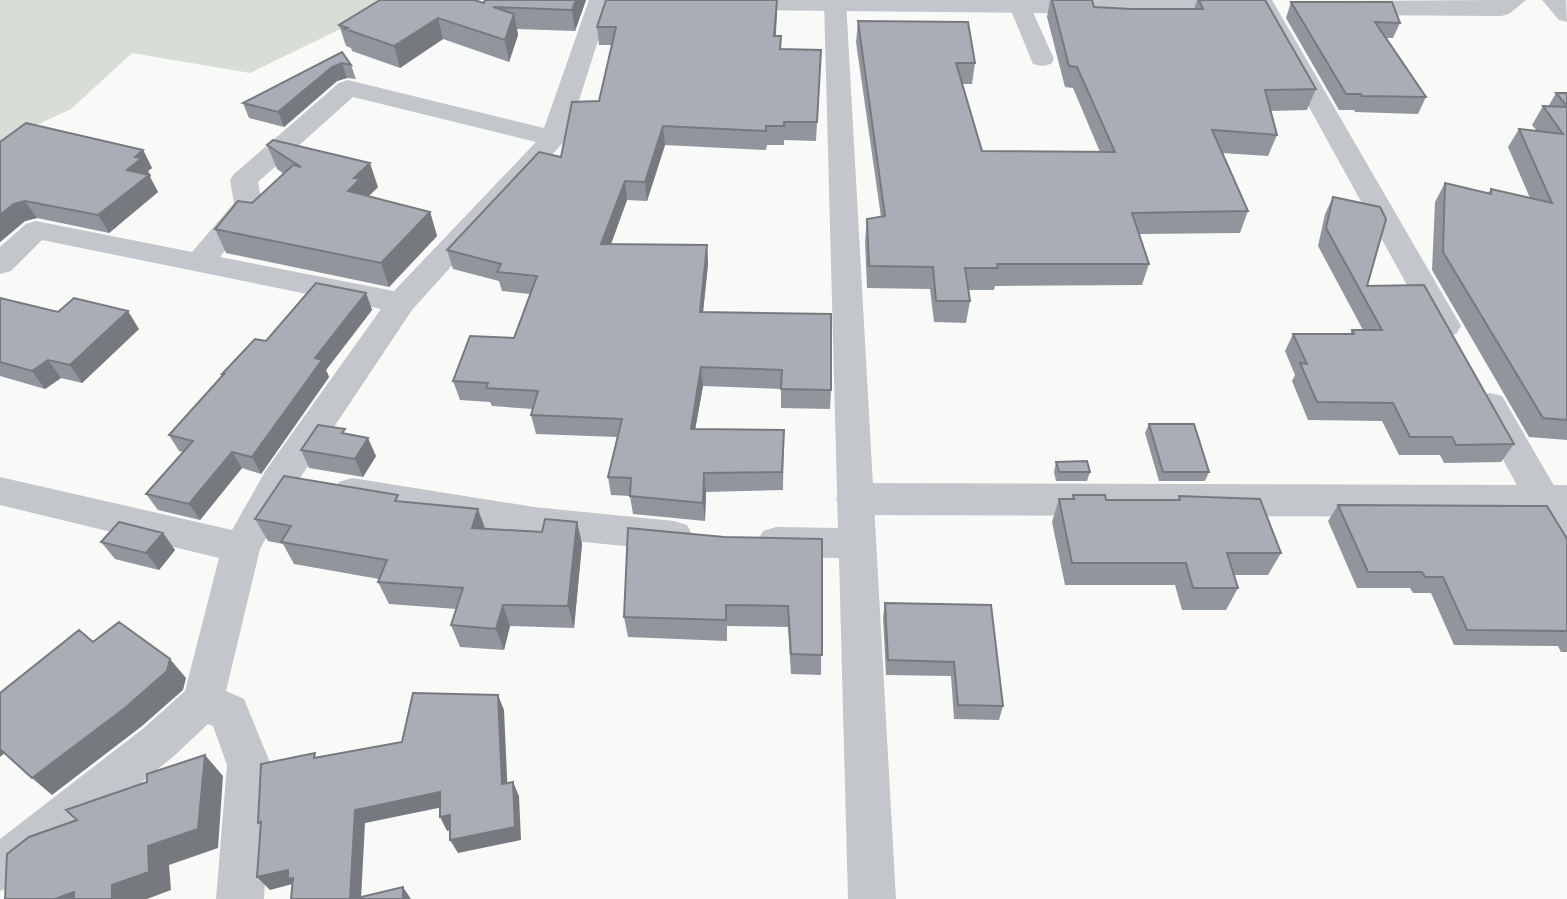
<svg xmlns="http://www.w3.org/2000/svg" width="1567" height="899" viewBox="0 0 1567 899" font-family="Montserrat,sans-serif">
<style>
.green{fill:#d8ded7}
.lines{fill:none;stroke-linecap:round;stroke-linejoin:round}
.minor{fill:#c3c6ca;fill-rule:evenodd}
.tertiary{fill:#c3c6ca;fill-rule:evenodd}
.wall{fill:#91969d}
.shaded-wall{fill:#767a7f}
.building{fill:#a9aeb6;stroke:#767a7f;stroke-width:2}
</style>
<rect width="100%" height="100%" fill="#f9f9f7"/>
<!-- green -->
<path class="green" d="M0 0H400L250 73 132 53 71 109 0 142Z"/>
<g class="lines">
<!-- minor -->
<path class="minor" d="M589 0H611L567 138 412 310 292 490 260 549 226 691 244 699 271 765 264 899H216L227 765 213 726 208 724 174 756 16 884 0 891V839L144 728 185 691 219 558 0 505V477L232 530 266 470 381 309 42 240 11 271 0 274V247L26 224 36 221 192 252 234 203 230 180 234 174 339 83 348 80 544 128ZM353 97 536 142 394 291 220 257 262 204 258 182Z
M824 0H846L896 899H848L839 558 776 557 763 553 757 542 763 531 776 527 838 528Z
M1003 0 1028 1 1054 59 1051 64 1042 66 1033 64 1010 8Z
M1250 0H1272L1461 326 1456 334 1445 337 1434 334Z
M1499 0H1526L1509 14 1501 16 1346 15 1338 13 1335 8 1338 3 1346 1Z
M1542 0H1566L1567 22 1559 20Z
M1490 393 1502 396 1567 508V557L1554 553 1473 405 1478 396Z
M352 478 534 507 674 521 687 525 693 536 687 547 674 551 534 537 352 506 339 502 334 492 339 482Z"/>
<!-- tertiary -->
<path class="tertiary" d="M714 0H1250L1257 2 1261 7 1257 12 1248 15 724 10 715 8 712 3Z
M856 483 1567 485V517L856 515 842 510 836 499 842 488Z"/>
</g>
<!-- wall -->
<path class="wall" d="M485 0H586L575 31 517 29 518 35 509 62 443 39 400 68 352 51 351 48 346 46 339 25 484 3Z
M777 0 776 36 781 49 820 68 816 141 784 140V145H767L766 150 665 145 647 201 627 200 611 244 707 245 708 264 703 312 831 390 830 409 781 408V389L703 386 695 429 784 430 783 490 706 492 705 521 633 514 630 496 611 495 608 477 617 437 536 434 531 415 533 409 492 406 490 402 460 400 453 381 514 338 530 294 502 291 499 281 453 269 447 250 561 157 599 101 612 45H599L597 27Z
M1050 0H1092L1094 7 1131 9H1194L1197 0H1265L1316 89 1307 110 1270 111 1277 135 1268 156 1222 153 1248 211 1240 233 1139 234 1149 264 1142 285 995 286 994 290H968L970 301 966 323 934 322 930 289 867 288 865 241 867 219 881 217 856 42 858 21 975 63 972 84H962L982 151 1100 152 1073 88 1065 87 1047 17Z
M1291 2 1400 23 1393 38H1386L1426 97 1418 114 1355 112 1354 110H1339L1286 18Z
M342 52 351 65 356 79 347 78 337 81 284 127 249 118 243 103Z
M1556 93H1567V440L1529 437 1432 270 1435 202 1445 183 1488 193 1491 189 1530 198 1508 147 1519 129 1537 131 1532 125 1543 106 1548 107Z
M0 142 143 150 152 168 148 171 151 176 150 177 158 192 109 233 37 218 25 221 0 242Z
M267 145 378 187 368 196 430 212 437 236 389 287 226 253 215 229 252 203 284 174 277 169Z
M1333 197 1367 286 1514 444 1501 462 1444 463 1440 455H1399L1382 421 1308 420 1292 381 1295 375 1285 351 1293 334H1350L1352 330H1363L1318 246 1325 214Z
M366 293 372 310 326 370 329 377 261 474 242 468 200 520 158 510 146 494 183 452 179 451 169 435 223 375 222 374 266 341Z
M0 298 58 312 139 329 82 383 61 378 45 389 0 376Z
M1149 424 1209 472 1205 481H1159L1145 433Z
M347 434 376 456 363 477 309 468 301 450Z
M1056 462 1090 472 1087 481H1056L1054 472Z
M1073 495 1106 500H1178L1179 496 1281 553 1268 575H1234L1238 588 1226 610H1182L1175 585H1065L1052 522 1059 499H1072Z
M401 501 485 529 542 532 577 522 582 544 574 628 510 626 504 650 460 647 451 625 457 609 389 604 378 582 379 579 294 564 283 544 268 541 255 519Z
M1338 505 1567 539V652H1561L1558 646 1454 645 1431 593H1413L1410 588H1357L1328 521Z
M163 533 175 550 159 570 115 559 101 542Z
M724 537 822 539 821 675 791 674 788 627 727 626V641L628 637 624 617Z
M885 603 991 605 1003 706 999 720 954 719 951 676 886 675 883 618Z"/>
<!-- shaded-wall -->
<path class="shaded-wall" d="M576 0H586L575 31 572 10Z
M777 0V14L774 54V36Z
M514 14 518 35 509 62 505 40Z
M438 18 443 39 400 68 394 46Z
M342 63 347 78 337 81 284 127 278 112 332 67Z
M663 126 665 145 647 201 645 182Z
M143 150 152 168 148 171 151 176 150 177 158 192 109 233 98 215 135 157Z
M370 163 378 187 367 198 348 191 354 178Z
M625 181 627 200 604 263 601 244Z
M25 201 37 218 25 221 0 242V215L14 204Z
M430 212 437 236 389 287 381 263Z
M707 245 708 264 701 331 700 312Z
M366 293 372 310 326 370 329 377 261 474 252 457 315 358Z
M128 311 139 329 82 383 70 365Z
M48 360 61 378 45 389 32 371Z
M701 367 703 386 692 447 691 429Z
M368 438 376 456 363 477 355 459Z
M232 452 242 468 200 520 189 504Z
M704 473 706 492 705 521 703 503Z
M478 509 486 531 472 528Z
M577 522 582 544 574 628 568 606Z
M163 533 175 550 159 570 146 553Z
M503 605 510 626 504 650 496 629Z
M170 659 186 678 183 690 142 726 52 795 32 778Z
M498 695 504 710 508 798 502 784Z
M0 747 6 752 0 757Z
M205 755 223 776 218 848 169 865 171 890 147 899H112V885L148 846Z
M513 782 519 796 521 840 458 853 450 840Z
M440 792 448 806 365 823 361 899H350L355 810Z
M450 815 458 828 447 831 440 817Z
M288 870 300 882 270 890 257 877Z
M403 887 411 899H403Z
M74 892 83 899H55Z"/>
<!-- building -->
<path class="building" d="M380 0H474L484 3 485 0H576L572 10 493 7 514 14 505 40 438 18 394 46 345 29 348 28 339 25Z
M606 0H777L774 36H781L780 49 821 50 817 122H784V126H766V131L663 126 645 182 625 181 601 244 707 245 700 312 831 314V390L781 389 782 370 701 367 691 429 784 430 782 472 704 473 703 503 630 496 631 478 608 477 622 419 531 415 538 391 486 388 488 383 453 381 470 336 514 338 537 276 497 272 501 264 447 250 539 152 561 157 572 102 599 101 616 27H597Z
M1052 0H1092L1094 7 1131 9H1203L1199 0H1265L1316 89 1265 90 1277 135 1212 130 1248 211 1132 213 1149 264H997L998 268H965L970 301H936L933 267 869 266 867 219 885 216 858 21 968 22 975 63H956L982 151 1115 152 1077 67 1069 66Z
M1291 2H1392L1400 23 1375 22 1426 97 1362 96 1361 94H1346Z
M342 52 351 65 342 63 332 67 278 112 243 103Z
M1556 93H1567V106Z
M1543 106 1567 107V420L1543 418 1443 252 1445 183 1491 194V189L1552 203 1519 129 1563 134Z
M26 123 143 150 135 157 142 158 127 170 149 175 98 215 25 201 14 204 0 215V142Z
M273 140 370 163 354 178 360 179 348 191 430 212 381 263 215 229 238 201 252 203 293 165 301 167 267 145Z
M1333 197 1380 207 1386 219 1367 286 1424 285 1514 444 1456 445 1452 437H1410L1393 403 1317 402 1300 363 1307 364 1293 334H1354L1352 330H1382L1326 228Z
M316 283 366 293 315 358 322 360 252 457 232 452 189 504 146 494 193 441 169 435 224 374H222L255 339 266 341Z
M0 298 58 312 74 298 128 311 70 365 48 360 32 371 0 362Z
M1149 424H1194L1209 472H1163Z
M318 425 345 429 342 433 368 438 355 459 301 450Z
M1087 461 1090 472H1059L1056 462Z
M284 476 398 495 395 501 478 509 472 528 542 532 545 519 577 522 568 606 503 605 496 629 451 625 463 588 378 582 387 560 281 542 291 526 255 519Z
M1073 495H1105L1106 500H1180L1179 496 1260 499 1281 553H1227L1238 588H1193L1186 563H1072L1059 499H1074Z
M1338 505 1547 506 1567 539V631L1467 630 1443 577H1425L1422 572H1368Z
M119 522 163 533 146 553 101 542Z
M628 528 724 537 822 539V655L791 654 788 606 726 605V620L624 617Z
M885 603 991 605 1003 706 958 705 954 662 888 660Z
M119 622 170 659 167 671 125 708 32 778 0 749V693L79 630 93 642Z
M413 693 498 695 502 784 513 782 515 827 450 840V815L440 817V792L355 810 350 899H291L293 878 288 879V870L257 877 261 822 258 823 261 764 315 753 314 758 402 742Z
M205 755 198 829 148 846 149 872 112 885V899H74V892L55 899H5L7 854 29 837 77 820 66 810 147 782V774Z
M403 887V899H353Z"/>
</svg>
